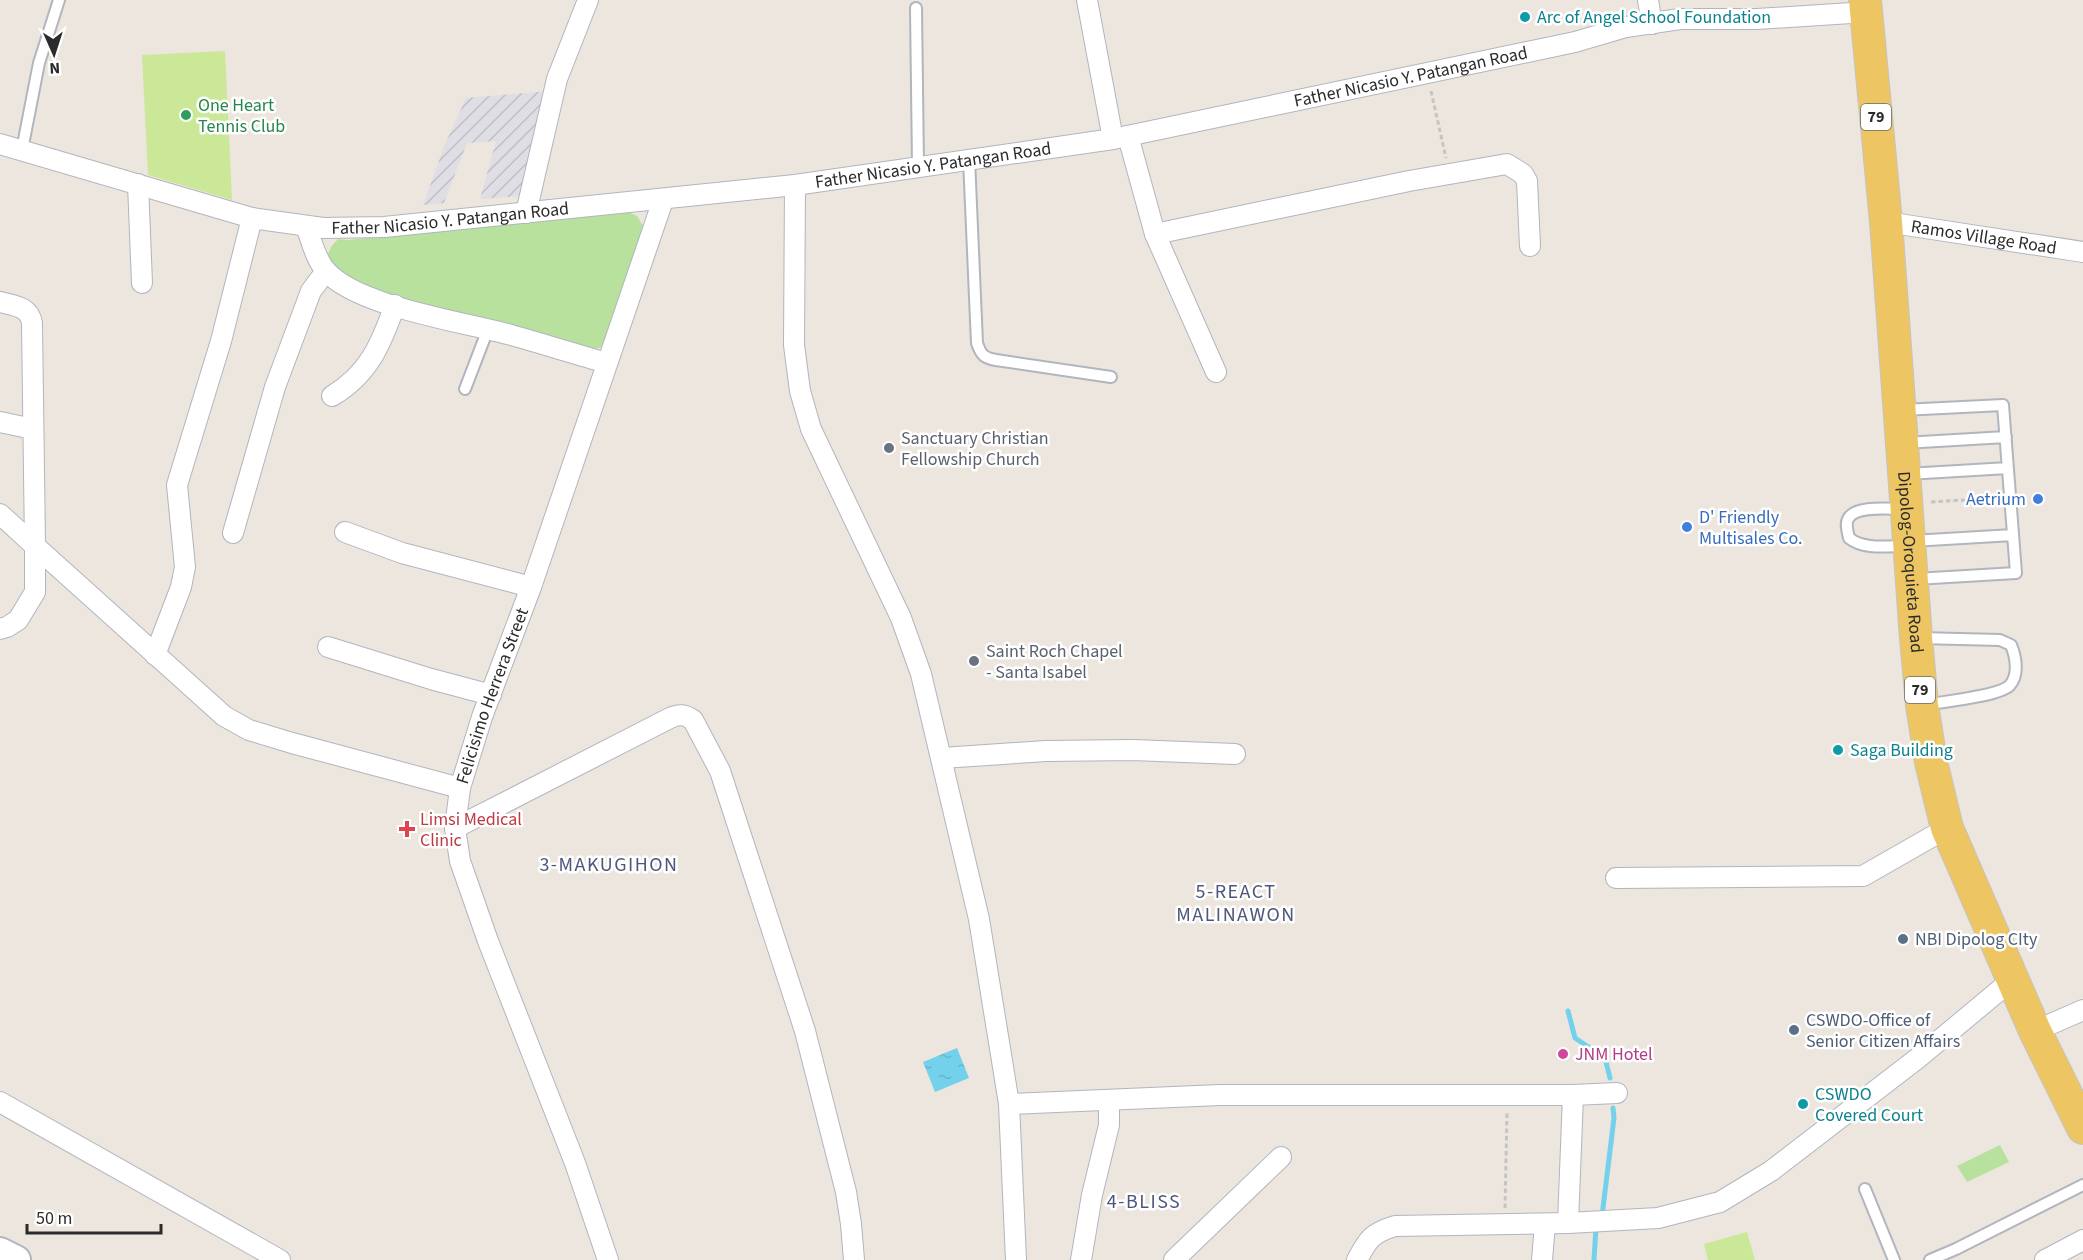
<svg xmlns="http://www.w3.org/2000/svg" width="2083" height="1260" viewBox="0 0 2083 1260" font-family="'Source Sans 3',sans-serif">
<style>
.industrial{fill:url(#industrial-furrows)}
.green{fill:#b7e19c}
.pitch{fill:#cae898}
.water{fill:url(#water-ripples)}
.lines{fill:none;stroke-linecap:round;stroke-linejoin:round}
.stream{stroke:#74d1eb;stroke-width:5}
.service-casing{stroke:#b1b5be;stroke-width:14}
.minor-casing{stroke:#b1b5be;stroke-width:22}
.secondary-casing{stroke:#b1b5be;stroke-width:32}
.primary-casing{stroke:#c4c4c4;stroke-width:34}
.path{stroke:#c4c4c4;stroke-width:3;stroke-dasharray:4.5 3;stroke-linecap:butt}
.service{stroke:#fff;stroke-width:10}
.minor{stroke:#fff;stroke-width:20}
.secondary{stroke:#fff;stroke-width:28}
.primary{stroke:#edc663;stroke-width:32}
.culture-dot{fill:#0f9aa8;stroke:#fff;stroke-width:2}
.leisure-dot{fill:#2e9e5b;stroke:#fff;stroke-width:2}
.worship-dot{fill:#6b7280;stroke:#fff;stroke-width:2}
.shop-dot{fill:#3f7fe0;stroke:#fff;stroke-width:2}
.health-dot{fill:#e0444e;stroke:#fff;stroke-width:2}
.service-dot{fill:#5c6f8a;stroke:#fff;stroke-width:2}
.hotel-dot{fill:#d1479c;stroke:#fff;stroke-width:2}
.labels{text-anchor:middle;dominant-baseline:central;stroke-width:5;stroke-linejoin:round;paint-order:stroke}
.shield{fill:#fff;stroke:#6b6b6b;stroke-width:1.5}
.shield-label{font-size:16px;font-weight:bold;fill:#2b2b2b}
.culture-label{font-size:18px;fill:#0d838f;stroke:#fff;text-anchor:start}
.street-label{font-size:18px;fill:#2b2b2b;stroke:#fff}
.leisure-label{font-size:18px;fill:#27864d;stroke:#fff;text-anchor:start}
.worship-label{font-size:18px;fill:#5b616d;stroke:#fff;text-anchor:start}
.shop-label{font-size:18px;fill:#366cbe;stroke:#fff;text-anchor:end}
.health-label{font-size:18px;fill:#be3a42;stroke:#fff;text-anchor:start}
.service-label{font-size:18px;fill:#4e5e75;stroke:#fff;text-anchor:start}
.hotel-label{font-size:18px;fill:#b23c85;stroke:#fff;text-anchor:start}
.neighbourhood-label{font-size:20px;letter-spacing:1.5px;fill:#4d577b;stroke:#fff}
</style>
<defs>
<pattern id="industrial-furrows" width="10" height="10" patternUnits="userSpaceOnUse" patternTransform="scale(1.5)"><rect width="10" height="10" fill="#e0dee5"/><path d="M-1 1l2-2M0 10L10 0M9 11l2-2" fill="none" stroke="#c0bfc5"/></pattern>
<pattern id="water-ripples" width="26" height="14" patternUnits="userSpaceOnUse" patternTransform="scale(1.5)"><rect width="26" height="14" fill="#74d1eb"/><path d="M2 4q2-2 4 0t4 0M15 11q2-2 4 0t4 0" fill="none" stroke="#65b4ca"/></pattern>
</defs>
<rect width="100%" height="100%" fill="#ece6de"/>
<!-- industrial -->
<path class="industrial" d="M549 91 522 196 480 199 496 141 467 143 444 203 423 205 445 144 466 98Z"/>
<!-- green -->
<path class="green" d="M622 209 637 216 645 229 605 343 600 348 592 349 455 314 360 286 334 269 327 256 331 247 338 239 348 240Z
M2000 1145 2009 1162 1967 1182 1957 1166Z"/>
<!-- pitch -->
<path class="pitch" d="M225 51 232 200 148 175 142 55Z
M1747 1232 1755 1260H1708L1704 1244Z"/>
<!-- water -->
<path class="water" d="M957 1048 969 1078 935 1092 923 1062Z"/>
<g class="lines">
<!-- stream -->
<path class="stream" d="M1568 1011 1575 1038 1605 1058 1610 1078
M1602 1216 1614 1118 1613 1108
M1594 1260 1596 1227"/>
<defs>
<path id="service" d="M916 8 918 166
M22 150 39 63 59 0
M969 159 977 343C981 355 984 358 996 360L1111 377
M465 389 488 329
M1902 410 2003 405 2016 573 1915 579
M1904 443 2006 437
M1907 474 2008 468
M1903 509C1889 509 1855 505 1848 519 1845 524 1848 533 1849 538 1864 550 1887 546 1906 546
M1912 541 2013 535
M1919 638 2000 640 2011 645C2016 657 2019 675 2010 685 2001 696 1941 702 1924 705
M1865 1189 1894 1260
M1930 1260 1956 1249 2083 1185"/>
<g id="minor">
<path d="M1087 0 1113 139"/>
<path d="M1648 0 1652 24"/>
<path d="M1128 136 1155 234 1409 181 1507 164 1523 174 1527 181 1530 246"/>
<path id="s1" d="M0 144 252 218 323 228 384 227 795 185 1113 139 1575 42 1626 27 1680 19H1757L1867 12"/>
<path d="M138 184 142 283"/>
<path d="M795 185 794 345 800 391 811 429 901 618 921 674 979 919 1009 1104 1016 1260"/>
<path d="M526 213 557 79 588 0"/>
<path id="s2" d="M1886 222 2083 252"/>
<path d="M306 226C311 240 316 260 326 271 358 307 465 322 511 335 543 344 575 354 607 363"/>
<path d="M1155 234 1216 372"/>
<path d="M0 302C15 306 29 306 32 323L35 546 224 716 249 730 292 743 460 788"/>
<path d="M332 396C369 374 381 344 395 305"/>
<path d="M0 422 33 429"/>
<path d="M0 514 35 546V592L18 620 7 627 0 629"/>
<path d="M345 532 402 553 531 587"/>
<path d="M233 533 275 387 311 291 326 271"/>
<path d="M328 647 431 679 491 695"/>
<path d="M155 655 181 587 185 567 177 485 221 341 252 218"/>
<path d="M942 758 1046 751 1133 750 1235 754"/>
<path d="M455 828 670 718C679 714 684 714 693 720L720 771 805 1031 846 1192 851 1224 854 1260"/>
<path d="M1616 878 1863 876 1947 828"/>
<path d="M2035 1031 2083 1010"/>
<path d="M0 1102 280 1260"/>
<path d="M1009 1104 1220 1095H1573L1617 1093"/>
<path d="M1568 1223 1573 1095"/>
<path id="s3" d="M608 1260 575 1163 488 941 460 861 455 828 460 788 482 717 531 587 663 200"/>
<path d="M1081 1260 1092 1195 1109 1125V1100"/>
<path d="M1174 1260 1281 1157"/>
<path d="M1357 1260C1368 1239 1372 1233 1395 1226L1568 1223 1658 1218 1720 1202 1771 1171 1918 1058 2013 979"/>
<path d="M1542 1260 1545 1224"/>
<path d="M2045 1260 2083 1240"/>
</g>
<path id="secondary" d="M0 1252 16 1260"/>
<g id="primary">
<path id="s4" d="M1865 0 1886 222 1916 638 1922 705 1931 762 1947 828 2035 1031 2083 1128"/>
</g>
</defs>
<!-- service casing -->
<use href="#service" class="service-casing"/>
<!-- minor casing -->
<use href="#minor" class="minor-casing"/>
<!-- secondary casing -->
<use href="#secondary" class="secondary-casing"/>
<!-- primary casing -->
<use href="#primary" class="primary-casing"/>
<!-- path -->
<path class="path" d="M1431 91 1446 158
M1931 502 1997 498
M1505 1208 1507 1112"/>
<!-- service -->
<use href="#service" class="service"/>
<!-- minor -->
<use href="#minor" class="minor"/>
<!-- secondary -->
<use href="#secondary" class="secondary"/>
<!-- primary -->
<use href="#primary" class="primary"/>
</g>
<!-- markers -->
<g class="culture-dot">
<circle cx="1525" cy="17" r="6"/>
<circle cx="1838" cy="750" r="6"/>
<circle cx="1803" cy="1104" r="6"/>
</g>
<circle class="leisure-dot" cx="186" cy="115" r="6"/>
<g class="worship-dot">
<circle cx="889" cy="448" r="6"/>
<circle cx="974" cy="661" r="6"/>
</g>
<g class="shop-dot">
<circle cx="2038" cy="499" r="6"/>
<circle cx="1687" cy="527" r="6"/>
</g>
<path class="health-dot" d="M404 820h6v6h6v6h-6v6h-6v-6h-6v-6h6z"/>
<g class="service-dot">
<circle cx="1903" cy="939" r="6"/>
<circle cx="1794" cy="1030" r="6"/>
</g>
<circle class="hotel-dot" cx="1563" cy="1054" r="6"/>
<g class="labels">
<!-- shield labels -->
<g class="shield">
<rect x="1861" y="104" width="30" height="26" rx="4.5"/>
<rect x="1905" y="677" width="30" height="26" rx="4.5"/>
</g>
<g class="shield-label">
<text x="1876" y="117">79</text>
<text x="1920" y="690">79</text>
</g>
<!-- culture labels -->
<g class="culture-label">
<text x="1537" y="17">Arc of Angel School Foundation</text>
<text x="1850" y="750">Saga Building</text>
<text x="1815" y="1094">CSWDO<tspan x="1815" dy="21">Covered Court</tspan></text>
</g>
<!-- street labels -->
<g class="street-label">
<text stroke="none"><textPath href="#s1" startOffset="1434">Father Nicasio Y. Patangan Road</textPath></text>
<text stroke="none"><textPath href="#s1" startOffset="948">Father Nicasio Y. Patangan Road</textPath></text>
<text stroke="none"><textPath href="#s1" startOffset="462">Father Nicasio Y. Patangan Road</textPath></text>
<text stroke="none"><textPath href="#s2" startOffset="99">Ramos Village Road</textPath></text>
<text stroke="none"><textPath href="#s4" startOffset="564">Dipolog-Oroquieta Road</textPath></text>
<text stroke="none"><textPath href="#s3" startOffset="597">Felicisimo Herrera Street</textPath></text>
</g>
<!-- leisure labels -->
<g class="leisure-label">
<text x="198" y="105">One Heart<tspan x="198" dy="21">Tennis Club</tspan></text>
</g>
<!-- worship labels -->
<g class="worship-label">
<text x="901" y="438">Sanctuary Christian<tspan x="901" dy="21">Fellowship Church</tspan></text>
<text x="986" y="651">Saint Roch Chapel<tspan x="986" dy="21">- Santa Isabel</tspan></text>
</g>
<!-- shop labels -->
<g class="shop-label">
<text x="2026" y="499">Aetrium</text>
<text x="1699" y="517" text-anchor="start">D' Friendly<tspan x="1699" dy="21">Multisales Co.</tspan></text>
</g>
<!-- health labels -->
<g class="health-label">
<text x="420" y="819">Limsi Medical<tspan x="420" dy="21">Clinic</tspan></text>
</g>
<!-- service labels -->
<g class="service-label">
<text x="1915" y="939">NBI Dipolog CIty</text>
<text x="1806" y="1020">CSWDO-Office of<tspan x="1806" dy="21">Senior Citizen Affairs</tspan></text>
</g>
<!-- hotel labels -->
<g class="hotel-label">
<text x="1575" y="1054">JNM Hotel</text>
</g>
<!-- neighbourhood labels -->
<g class="neighbourhood-label">
<text x="609" y="865">3-MAKUGIHON</text>
<text x="1236" y="892">5-REACT<tspan x="1236" dy="23">MALINAWON</tspan></text>
<text x="1144" y="1202">4-BLISS</text>
</g>
</g>
<!-- north arrow -->
<g transform="translate(54 54) rotate(177)" stroke="#ffffff" stroke-width="4.5" paint-order="stroke">
<path d="M0-4.5L10 22L0 15L-10 22Z" fill="#2b2b2b"/>
<text y="-9" font-size="16" font-weight="bold" text-anchor="middle" fill="#2b2b2b">N</text>
</g>
<!-- scale -->
<path d="M27 1224v9h134v-9" fill="none" stroke="#2b2b2b" stroke-width="3"/>
<text x="36" y="1224" font-size="18" fill="#2b2b2b" stroke="#ffffff" stroke-width="4.5" paint-order="stroke">50 m</text>
</svg>
